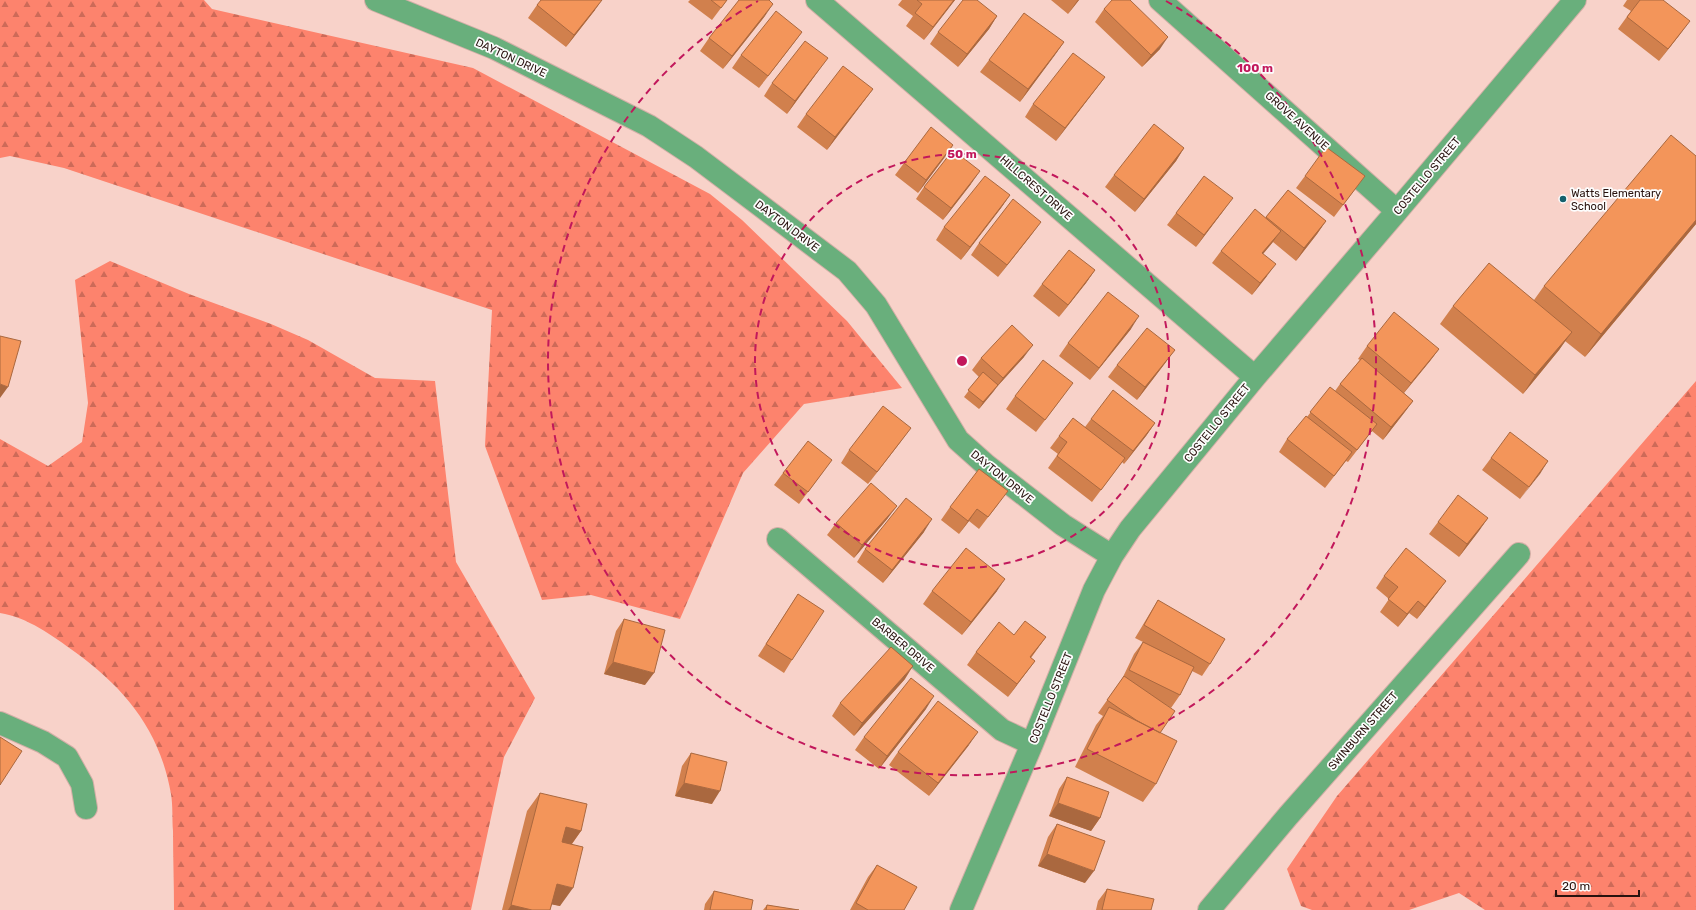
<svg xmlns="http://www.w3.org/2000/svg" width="1696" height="910" viewBox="0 0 1696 910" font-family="Rubik,sans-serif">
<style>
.forest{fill:url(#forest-firs)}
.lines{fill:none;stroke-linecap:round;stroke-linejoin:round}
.minor-casing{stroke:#d3afa7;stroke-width:24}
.minor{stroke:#69af7c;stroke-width:22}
.wall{fill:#d1804d}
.shaded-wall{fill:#aa683f}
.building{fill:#f3955a;stroke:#aa683f}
.ring{fill:none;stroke:#c2185b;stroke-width:2;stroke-dasharray:7 5}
.poi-dot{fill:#14606d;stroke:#fdfdfd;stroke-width:1.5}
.labels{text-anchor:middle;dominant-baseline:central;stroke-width:3.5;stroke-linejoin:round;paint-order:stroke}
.street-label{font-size:11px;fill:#28120e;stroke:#fdfdfd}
.poi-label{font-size:11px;fill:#28120e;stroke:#fdfdfd;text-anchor:start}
.centre{fill:#c2185b;stroke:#fdfdfd;stroke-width:2}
.ring-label{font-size:12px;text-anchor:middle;font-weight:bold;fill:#c2185b;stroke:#fdfdfd;stroke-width:3.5;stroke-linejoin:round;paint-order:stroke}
</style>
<defs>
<pattern id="forest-firs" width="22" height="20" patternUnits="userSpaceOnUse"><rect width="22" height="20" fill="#fd836d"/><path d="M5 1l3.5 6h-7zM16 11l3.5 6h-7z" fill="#cd6a58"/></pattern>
</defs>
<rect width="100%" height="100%" fill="#f8d2c9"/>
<!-- forest -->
<path class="forest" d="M0 0H204L212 9 473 68 710 194 742 220 847 321 902 388 804 404 743 473 680 619 591 595 542 600 485 446 492 310 64 168 10 156 0 158Z
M110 261 189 294 271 324 308 340 375 378 435 381 456 562 535 698 504 757 471 910H174C174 884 173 857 173 831 172 819 173 806 171 794 160 731 126 689 75 652 53 636 27 617 0 613V439L48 466 82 442 88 403 75 280Z
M1696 381V910H1485L1459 893 1409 910H1312L1301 906 1287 869 1337 796Z"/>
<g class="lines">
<defs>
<path id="minor" d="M376 0 494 48 649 126 696 157 847 271 876 305 958 440 986 465 1063 525 1112 556
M817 0 1255 377
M1160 0 1397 211
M778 539 1002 730 1032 744
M0 723 43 742 67 757 82 784 86 808
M961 910 1032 744 1094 590 1112 556 1130 529 1255 377 1397 211 1575 0
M1209 910 1288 816 1519 554"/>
</defs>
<!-- minor casing -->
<use href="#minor" class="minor-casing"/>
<!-- minor -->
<use href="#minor" class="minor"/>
</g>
<!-- wall -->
<path class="wall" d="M690 0H727L712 20 688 2Z
M902 0H955L924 40 906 26 913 16 898 5Z
M1051 0H1079L1068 14Z
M1627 0H1663L1681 33 1659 61 1618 29 1631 11 1623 6Z
M537 5 595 10 566 47 528 18Z
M1104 9 1160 49 1142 67 1095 22Z
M765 16 723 69 700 51 709 38Z
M997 16 989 29 958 67 930 44 938 32Z
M802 32 793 44 759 88 732 68 741 55Z
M1064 42 1020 102 980 72 989 60Z
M819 70 787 114 764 96 772 83Z
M1105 77 1056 141 1025 117 1033 104Z
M873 89 864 101 827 150 797 127 806 114Z
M953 145 918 193 895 175 904 163Z
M1184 148 1176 161 1135 212 1105 187 1114 175Z
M1696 156V224L1585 357 1565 341 1559 350 1523 394 1440 324 1453 306 1534 300 1544 286Z
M1305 176 1356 188 1334 217 1296 188Z
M971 184 943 220 916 199 924 187Z
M1288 190 1326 221 1317 234 1296 261 1273 242 1263 254 1267 276 1252 295 1212 263 1221 251 1265 218Z
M1010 195 1001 208 961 260 936 240 944 227Z
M1224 210 1196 247 1167 225 1176 213Z
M1032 234 998 277 971 255 979 243Z
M1095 270 1086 283 1059 317 1033 296 1042 284Z
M1131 329 1090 380 1059 356 1068 343Z
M1367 346 1439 349 1430 361 1404 393 1413 401 1404 413 1383 440 1372 431 1348 462 1346 461 1325 488 1279 452 1287 439 1307 417 1330 387 1335 391 1340 384 1360 360 1358 359Z
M1024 357 994 390 979 409 964 397 979 377 972 370 981 358Z
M1166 362 1137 400 1108 377 1117 365Z
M1064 395 1036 432 1006 409 1015 396Z
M1091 419 1155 423 1146 436 1124 464 1122 462 1092 502 1048 468 1058 454 1050 448 1059 436 1085 427Z
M902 440 868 484 841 463 849 450Z
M1491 458 1548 461 1520 499 1482 470Z
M823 472 799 504 774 485 783 473Z
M999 503 979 529 969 521 959 534 941 520 950 507Z
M888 518 854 558 827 535 836 523Z
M1488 518 1459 557 1429 534 1438 522Z
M924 532 883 583 857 562 865 549Z
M1384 576 1446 581 1437 593 1417 619 1409 613 1398 627 1380 612 1389 599 1376 588Z
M932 591H997L962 635 923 604Z
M798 594 792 660 784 673 758 656Z
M1158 600 1210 664 1202 676 1192 671 1180 695 1171 708 1166 705 1160 733 1156 784 1143 802 1075 767 1096 725 1103 716 1098 713 1122 679 1134 654 1143 642 1135 638 1150 613Z
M624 619 645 685 604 674 616 631Z
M1014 635 1046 637 1031 658 1035 661 1008 697 967 665 976 652Z
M905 679 854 736 832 716 840 703Z
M926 709 879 769 855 750 864 737Z
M969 745 929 796 889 765 898 752Z
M691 753 712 804 675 796 682 766Z
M1067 777 1100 818 1091 831 1049 816 1059 789Z
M540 793 581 831 572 844 560 906 552 904 550 910H502L527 811Z
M1057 824 1085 883 1038 866 1048 837Z
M877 865 904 910H850L868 877Z
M1107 889 1151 910H1096L1098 901Z
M714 891 751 910H704L705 904Z
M767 905 799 910H763Z"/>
<!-- shaded-wall -->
<path class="shaded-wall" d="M602 0 595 10 566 47 574 35Z
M954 0H955L924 40 933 27Z
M1078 0H1079L1068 14 1077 1Z
M773 4 765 16 723 69 732 56Z
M997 16 989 29 958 67 967 54Z
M1690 21 1681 33 1659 61 1668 49Z
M802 32 793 44 759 88 768 76Z
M1168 37 1160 49 1142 67 1151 55Z
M1064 42 1055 55 1020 102 1028 89Z
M828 58 819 70 787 114 795 101Z
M1105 77 1096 89 1056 141 1065 128Z
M873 89 864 101 827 150 835 137Z
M953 145 945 157 918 193 926 180Z
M1184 148 1176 161 1135 212 1144 199Z
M980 171 971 184 943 220 951 208Z
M1010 195 1001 208 961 260 970 247Z
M1233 198 1224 210 1196 247 1204 235Z
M1696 220V224L1585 357 1601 334Z
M1326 221 1317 234 1296 261 1304 248Z
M1041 222 1032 234 998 277 1007 265Z
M1281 231 1272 243 1253 266 1262 253Z
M1276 264 1267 276 1252 295 1260 283Z
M1095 270 1086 283 1059 317 1068 305Z
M1139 316 1131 329 1090 380 1099 368Z
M1572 332 1559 350 1523 394 1535 375Z
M1033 345 1024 357 994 390 1003 378Z
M1439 349 1430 361 1402 395 1411 383Z
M1175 350 1166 362 1137 400 1145 387Z
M0 384 8 387 0 398Z
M998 385 994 391 979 409 983 402Z
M1413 401 1404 413 1383 440 1391 427Z
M1155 423 1146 436 1124 464 1133 451Z
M911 428 902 440 868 484 877 472Z
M1548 461 1540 474 1520 499 1529 487Z
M897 506 888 518 854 558 862 545Z
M977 509 969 521 959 534 968 521Z
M1488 518 1479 531 1459 557 1467 544Z
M932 519 924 532 883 583 892 570Z
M1005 579 997 591 962 635 971 622Z
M1446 581 1437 593 1417 619 1425 607Z
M1418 601 1409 613 1398 627 1407 614Z
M1046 637 1037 649 1021 670 1030 657Z
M1035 661 1008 697 1017 684Z
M613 662 654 673 645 685 604 674Z
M913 666 905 679 854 736 862 723Z
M934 696 926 709 879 769 887 756Z
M978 732 969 745 929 796 938 783Z
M684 783 720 791 712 804 675 796Z
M1058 803 1100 818 1091 831 1049 816Z
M566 827 581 831 568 849 553 845Z
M1047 854 1094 871 1085 883 1038 866Z
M557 884 573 888 560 906 544 903Z
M511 905 532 910H508Z"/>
<!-- building -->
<path class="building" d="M541 0H602L574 35 537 5Z
M711 0H727L721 8Z
M739 0H769L773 4 732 56 709 38Z
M917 0H954L933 27 915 13 922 4Z
M963 0H977L997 16 967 54 938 32Z
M1112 0H1130L1168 37 1151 55 1104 9Z
M1640 0H1663L1690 21 1668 49 1627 17Z
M776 11 802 32 768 76 741 55Z
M1024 13 1064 42 1028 89 989 60Z
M805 41 828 58 795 101 772 83Z
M1073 53 1105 77 1065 128 1033 104Z
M843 66 873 89 835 137 806 114Z
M1154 124 1184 148 1144 199 1114 175Z
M931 127 953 145 926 180 904 163Z
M1671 135 1696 156V220L1601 334 1544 286Z
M1326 147 1365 176 1343 205 1305 176Z
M953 150 980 171 951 208 924 187Z
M985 176 1010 195 970 247 944 227Z
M1204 176 1233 198 1204 235 1176 213Z
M1288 190 1326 221 1304 248 1266 217Z
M1013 199 1041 222 1007 265 979 243Z
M1255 209 1281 231 1262 253 1276 264 1260 283 1221 251Z
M1069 250 1095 270 1068 305 1042 284Z
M1489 263 1572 332 1535 375 1453 306Z
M1108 292 1139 316 1099 368 1068 343Z
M1394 312 1439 349 1411 383 1367 346Z
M1012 325 1033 345 1003 378 981 358Z
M1147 328 1175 350 1145 387 1117 365Z
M0 336 21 341 8 387 0 384Z
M1362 358 1413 401 1391 427 1340 384Z
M1043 360 1073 383 1045 420 1015 396Z
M983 372 998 385 983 402 968 390Z
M1330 387 1377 424 1357 450 1310 412Z
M1113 390 1155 423 1133 451 1091 419Z
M883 406 911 428 877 472 849 450Z
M1306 416 1352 452 1334 476 1287 439Z
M1073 418 1125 458 1101 490 1057 456 1067 442 1059 436Z
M1510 432 1548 461 1529 487 1491 458Z
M808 441 832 460 808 492 783 473Z
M979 469 1008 491 988 517 977 509 968 521 950 507Z
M871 483 897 506 862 545 836 523Z
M1458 495 1488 518 1467 544 1438 522Z
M906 498 932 519 892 570 865 549Z
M966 548 1005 579 971 622 932 591Z
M1406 548 1446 581 1425 607 1418 601 1407 614 1388 599 1398 587 1384 576Z
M798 594 824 611 792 660 766 644Z
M1158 600 1225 639 1210 664 1144 625Z
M624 619 665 630 654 673 613 662Z
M1025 621 1046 637 1030 657 1035 661 1017 684 976 652 999 622 1014 635Z
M1143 642 1194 667 1180 695 1129 670Z
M891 647 913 666 862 723 840 703Z
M1124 676 1175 711 1160 733 1136 720 1107 700Z
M911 678 934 696 887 756 864 737Z
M938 701 978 732 938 783 898 752Z
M1109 707 1177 741 1156 784 1087 749Z
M0 737 22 751 0 785Z
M691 753 727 762 720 791 684 783Z
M1067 777 1109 792 1100 818 1058 803Z
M540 793 587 804 581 831 566 827 562 842 583 847 573 888 557 884 550 910H532L511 905Z
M1057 824 1105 841 1094 871 1047 854Z
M877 865 917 887 904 910H868L856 903Z
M1107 889 1154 899 1151 910H1102Z
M714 891 753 900 751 910H710Z
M767 905 799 910H766Z"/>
<!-- distance rings -->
<g class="ring">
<circle cx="962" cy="361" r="207"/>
<path d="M1166 1A414 414 0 1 1 758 1"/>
</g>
<!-- markers -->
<circle class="poi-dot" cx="1563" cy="199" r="4"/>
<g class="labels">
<!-- street labels -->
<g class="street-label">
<text transform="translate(511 58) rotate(25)">DAYTON DRIVE</text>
<text transform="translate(1297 121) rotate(42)">GROVE AVENUE</text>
<text transform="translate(1427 176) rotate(-50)">COSTELLO STREET</text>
<text transform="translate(1036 188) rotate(41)">HILLCREST DRIVE</text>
<text transform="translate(787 226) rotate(37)">DAYTON DRIVE</text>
<text transform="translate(1217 423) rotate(-51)">COSTELLO STREET</text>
<text transform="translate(1002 477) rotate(39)">DAYTON DRIVE</text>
<text transform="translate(903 645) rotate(40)">BARBER DRIVE</text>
<text transform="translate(1051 698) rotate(-68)">COSTELLO STREET</text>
<text transform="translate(1363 731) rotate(-49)">SWINBURN STREET</text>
</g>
<!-- poi labels -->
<g class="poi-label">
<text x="1571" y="193">Watts Elementary<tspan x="1571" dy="13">School</tspan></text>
</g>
</g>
<circle cx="962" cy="361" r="6" class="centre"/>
<g class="ring-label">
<text x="1255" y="72">100 m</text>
<text x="962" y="158">50 m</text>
</g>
<!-- scale -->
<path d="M1556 890v6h83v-6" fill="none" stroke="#28120e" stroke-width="2"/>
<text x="1562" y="890" font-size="12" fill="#28120e" stroke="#fdfdfd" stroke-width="3" paint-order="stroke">20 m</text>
</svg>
